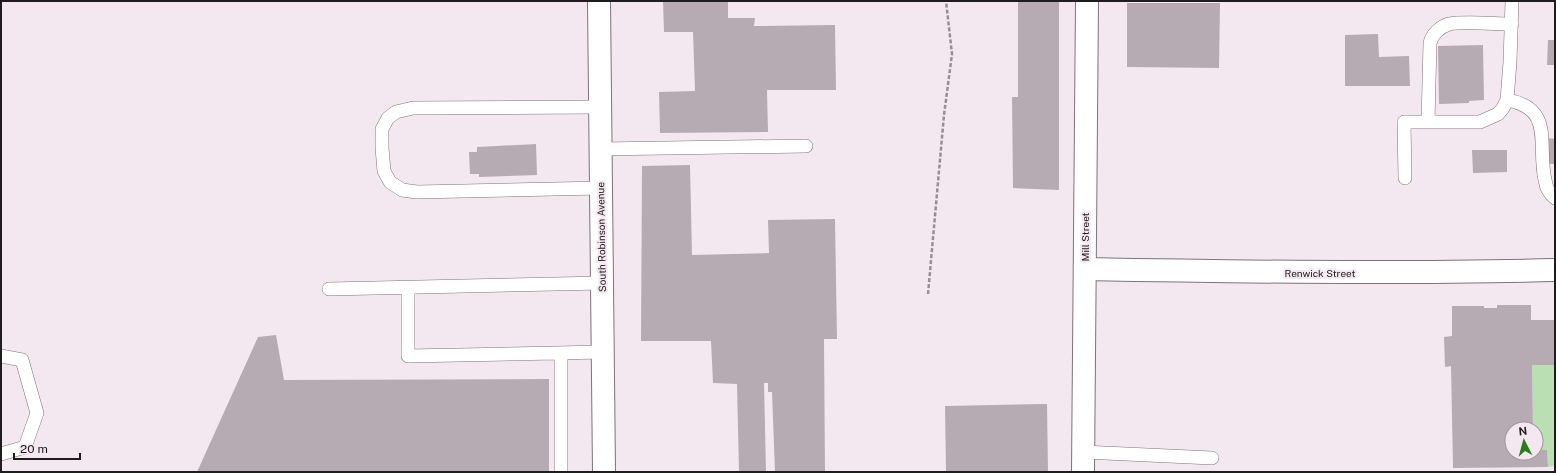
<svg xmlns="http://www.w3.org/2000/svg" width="1556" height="473" viewBox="0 0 1556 473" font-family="'Public Sans',sans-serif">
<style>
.pitch{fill:#b9dfb3}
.building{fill:#b6abb3}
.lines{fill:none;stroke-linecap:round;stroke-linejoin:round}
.service-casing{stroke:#7e737a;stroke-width:14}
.minor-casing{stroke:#7e737a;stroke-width:24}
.trunk-casing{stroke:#7e737a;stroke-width:24}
.path{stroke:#968e93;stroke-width:2.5;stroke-dasharray:4 2;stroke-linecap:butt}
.service{stroke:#fff;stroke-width:13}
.minor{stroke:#fff;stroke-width:22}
.trunk{stroke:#fff;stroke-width:22}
.labels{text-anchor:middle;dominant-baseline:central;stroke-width:4;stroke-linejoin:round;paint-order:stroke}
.street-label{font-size:10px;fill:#1f1b1e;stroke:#f4e8f0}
</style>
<rect width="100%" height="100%" fill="#f4e8f0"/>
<!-- pitch -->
<path class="pitch" d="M1532 365H1555V466L1548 467 1547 450H1536V429H1533Z"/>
<!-- building -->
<path class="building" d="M663 1H728V18H755L754 26 835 25 836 90H767L768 132 660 133 659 92 695 91 693 32H664Z
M1018 1H1059V190L1013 188 1012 97H1018Z
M1127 3H1220L1219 68 1127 67Z
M1378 34 1379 57 1409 56 1410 86H1345V35Z
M1548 40H1555V65H1547Z
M1483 45 1484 100 1469 101V103L1439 104 1438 46Z
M1548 138 1555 139V164H1548Z
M536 144 537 175 479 177V174H470L469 152H477V147Z
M1472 150H1507V172L1473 173Z
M690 165 692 255 769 253 768 220 835 219 837 339H824L825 472H775L772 392H768V383H764L766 472H739L737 384 713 383 711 341H641L642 166Z
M1497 305H1531V320H1555V365H1532L1533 429H1512V453H1536V450H1547L1548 467 1453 468 1451 366 1445 367 1444 337 1452 336V306H1484V308H1497Z
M276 335 284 380 549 379V472H197L258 337Z
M1047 404 1048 472H946L945 406Z"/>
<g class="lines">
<defs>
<path id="service" d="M1507 100C1555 108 1537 145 1545 180 1546 183 1546 188 1549 191 1550 194 1553 196 1555 198
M600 107 413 108 396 112 388 118 382 129V148L384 171 390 182 402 190 417 192 601 188
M1428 122 1430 43C1432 34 1440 27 1449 24 1464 21 1496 24 1512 24
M600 149 806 146
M1405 178 1404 122H1480L1498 114 1503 108 1507 100 1510 62 1512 1
M408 288V356L603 352
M329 289 602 283
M1 356 22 360 37 413 25 447 1 454
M1083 452 1212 458
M561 472V353"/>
<path id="minor" d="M1085 269C1242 272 1398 274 1555 270
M1083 472 1087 1"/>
<path id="trunk" d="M599 1 604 472"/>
</defs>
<!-- service casing -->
<use href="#service" class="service-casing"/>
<!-- minor casing -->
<use href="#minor" class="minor-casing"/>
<!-- trunk casing -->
<use href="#trunk" class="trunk-casing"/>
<!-- path -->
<path class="path" d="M928 294 944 115 952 54 946 1"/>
<!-- service -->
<use href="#service" class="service"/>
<!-- minor -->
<use href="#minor" class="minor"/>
<!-- trunk -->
<use href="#trunk" class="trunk"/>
</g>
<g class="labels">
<!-- street labels -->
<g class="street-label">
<text transform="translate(601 237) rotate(-91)">South Robinson Avenue</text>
<text transform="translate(1085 237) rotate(-90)">Mill Street</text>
<text x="1320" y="273">Renwick Street</text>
</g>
</g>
<!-- border -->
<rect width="1556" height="473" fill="none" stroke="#1f1b1e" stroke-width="4"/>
<!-- north arrow -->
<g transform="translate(1524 441) rotate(354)"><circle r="19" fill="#f4e8f0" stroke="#9f969c"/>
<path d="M0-3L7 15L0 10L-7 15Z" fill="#2c7a22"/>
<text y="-6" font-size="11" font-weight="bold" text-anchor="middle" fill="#1f1b1e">N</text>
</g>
<!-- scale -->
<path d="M14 453v6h66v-6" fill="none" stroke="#1f1b1e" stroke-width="2"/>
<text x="20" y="453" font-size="12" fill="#1f1b1e" stroke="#f4e8f0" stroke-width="3" paint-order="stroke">20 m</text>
</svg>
